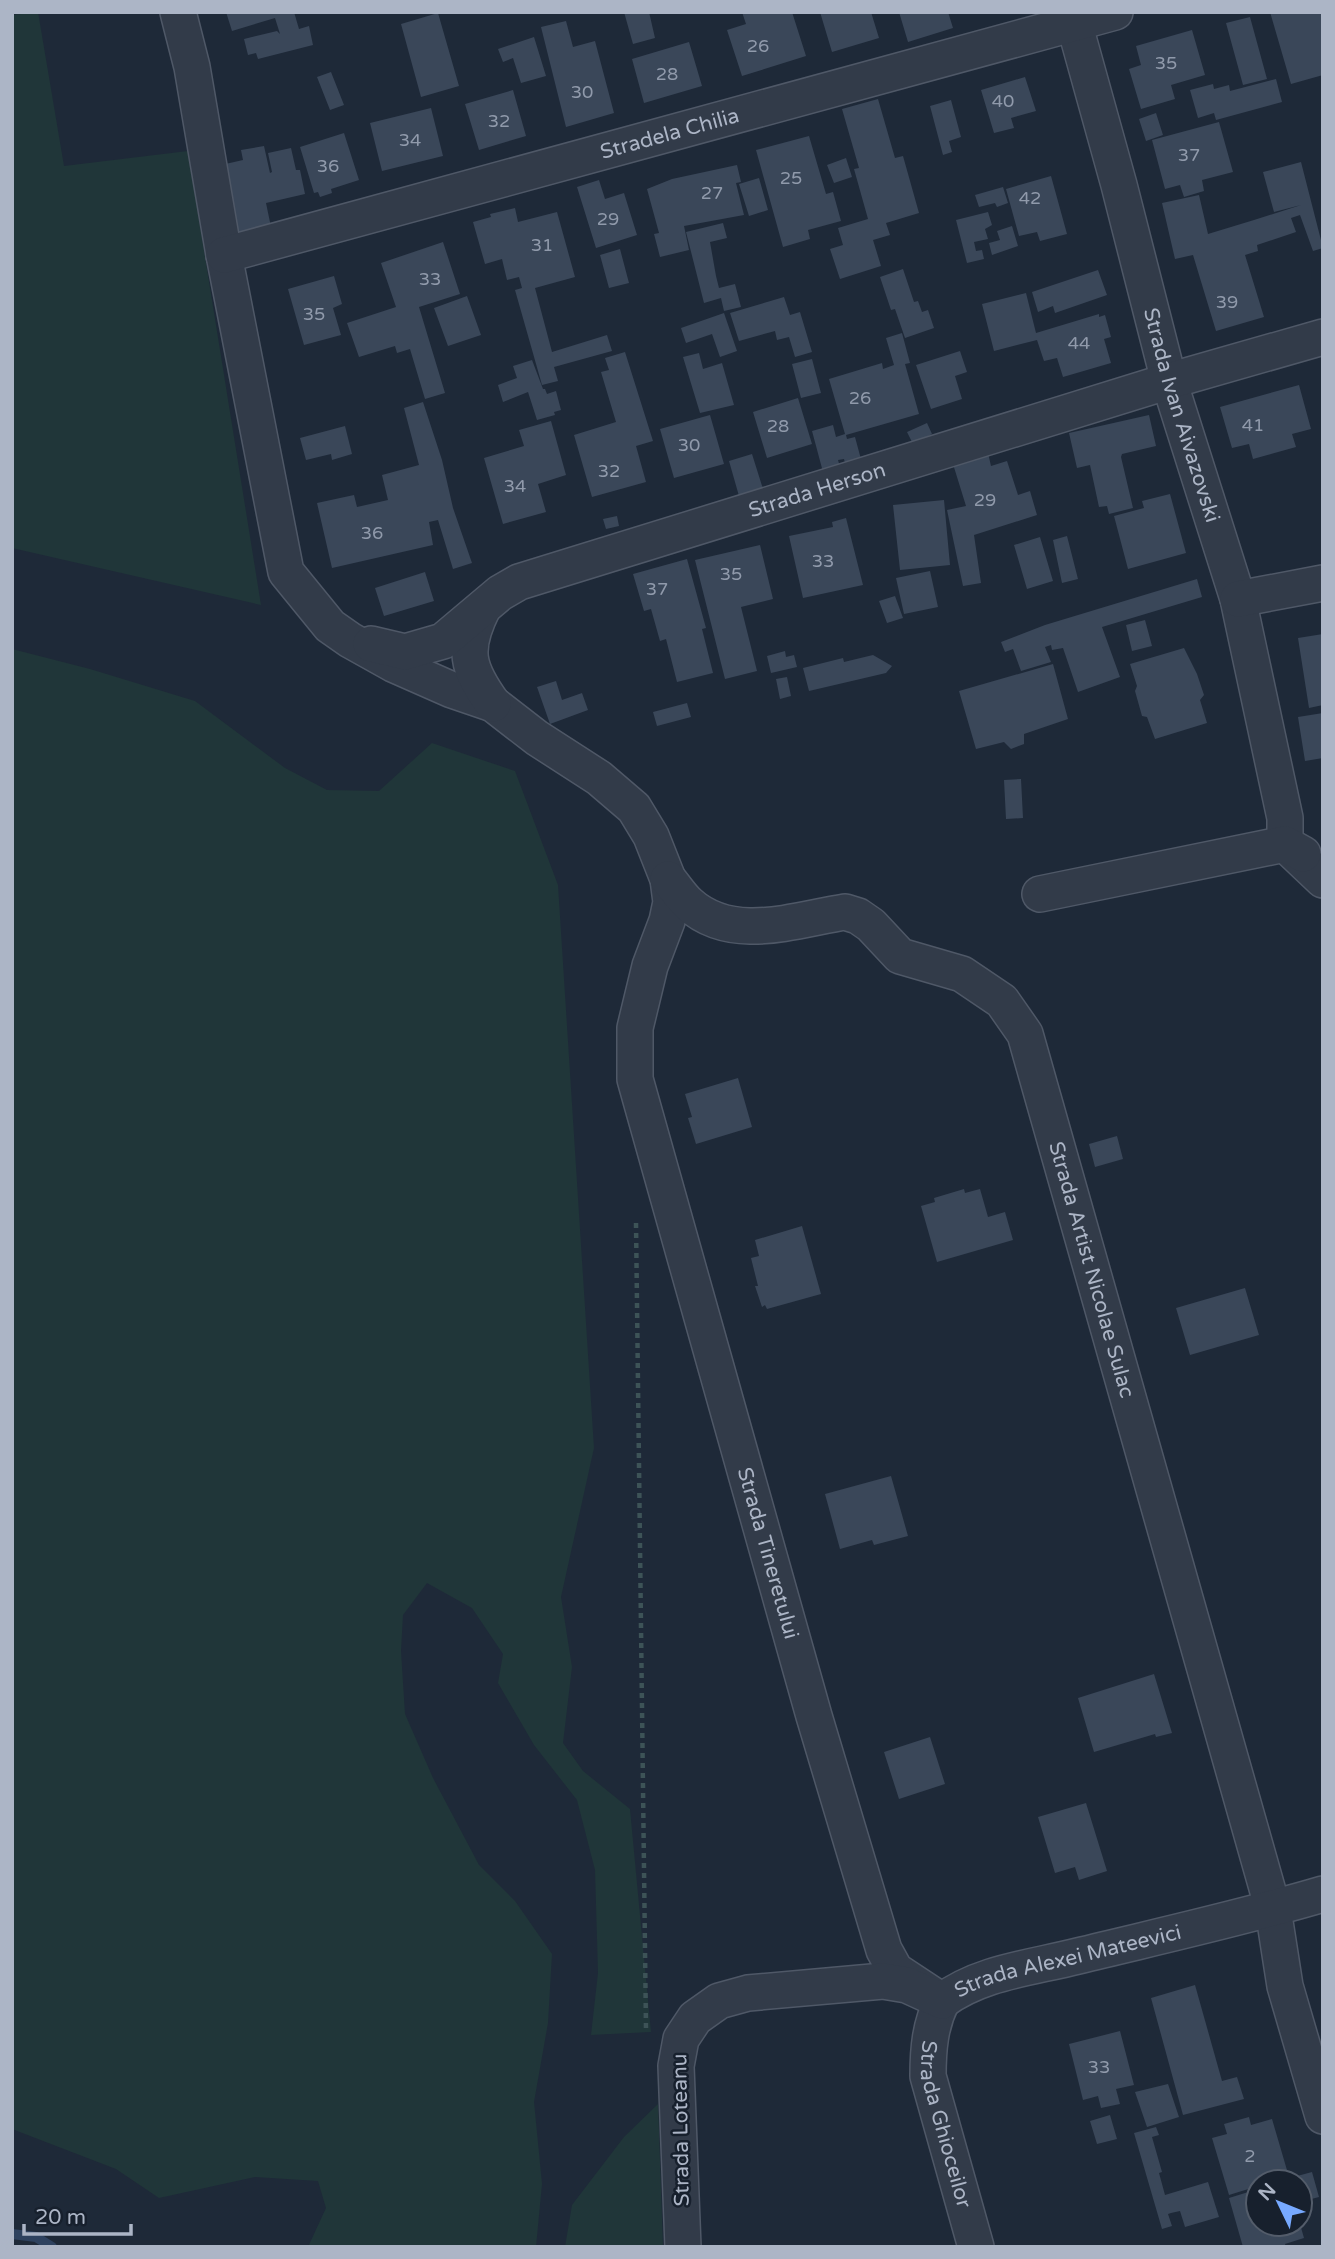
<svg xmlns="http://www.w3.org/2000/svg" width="1335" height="2259" viewBox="0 0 1335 2259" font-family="'Varela Round',sans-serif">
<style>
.green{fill:#203639}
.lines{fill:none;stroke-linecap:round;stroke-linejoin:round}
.stream{stroke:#2e425f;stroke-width:10}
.building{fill:#3a4759}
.street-casing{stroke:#4f5867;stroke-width:38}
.path{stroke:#3d5357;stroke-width:4.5;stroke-dasharray:5 5;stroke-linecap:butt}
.street{stroke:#323b49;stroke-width:35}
.labels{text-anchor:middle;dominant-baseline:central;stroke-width:5;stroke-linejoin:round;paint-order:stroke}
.number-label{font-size:18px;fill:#909aab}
.street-label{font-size:21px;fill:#acb5c6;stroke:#17202d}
</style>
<rect width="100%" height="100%" fill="#1e2938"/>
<!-- green -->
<path class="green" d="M38 12 64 166 188 151 261 605 12 548V15Z
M12 649 90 669 195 701 285 768 327 790 379 791 432 743 515 771 558 885 594 1448 561 1597 572 1667 563 1743 583 1771 630 1809 651 2032 591 2035 598 1973 595 1870 577 1800 534 1745 498 1683 503 1654 472 1608 427 1583 403 1615 401 1651 405 1714 433 1778 479 1865 515 1901 552 1954 548 2023 534 2102 542 2184 536 2247H308L326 2208 318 2181 255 2177 159 2198 116 2169 12 2129Z
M658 2104 663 2247H565L572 2205 624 2137Z"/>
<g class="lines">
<!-- stream -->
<path class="stream" d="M12 2234 36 2237 52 2247"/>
</g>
<!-- building -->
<path class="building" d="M226 12H294L299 29 309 26 313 45 258 59 256 53 248 55 244 39 277 31 280 34 275 18 232 31Z
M624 12H649L655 38 633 44Z
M742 12H792L806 56 742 76 727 30 746 24Z
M820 12H871L879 38 832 52Z
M899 12H948L953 28 908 42Z
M1270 12H1321L1323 75 1291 84Z
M438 13 459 86 421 97 401 24Z
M1250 17 1267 79 1243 85 1226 23Z
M566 21 573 47 595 41 614 113 566 127 541 27Z
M1192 30 1205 75 1171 85 1175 99 1141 109 1129 69 1141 65 1136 46Z
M534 37 546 76 521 83 513 58 503 62 498 49Z
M689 42 702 86 644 103 632 59Z
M331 72 344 105 330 110 317 77Z
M1025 77 1036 111 1011 118 1014 128 994 133 981 90Z
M1276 79 1282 102 1216 120 1214 113 1198 118 1190 90 1213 84 1214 89 1229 85 1230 91Z
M513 90 526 136 479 150 465 104Z
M878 99 895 158 903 156 919 213 886 223 890 235 873 240 881 266 840 279 830 249 843 245 838 228 868 219 854 169 859 168 842 109Z
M951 100 961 137 949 141 952 152 943 155 930 106Z
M431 108 443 156 382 171 370 123Z
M1156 113 1163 135 1146 141 1139 119Z
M1219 122 1233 172 1202 180 1204 191 1184 197 1180 185 1165 189 1152 140Z
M344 133 359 180 331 189 332 193 320 197 318 192 314 193 300 147Z
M809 136 826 194 833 192 841 221 808 230 810 239 783 247 756 150Z
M264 146 270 173 272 172 268 153 291 148 296 170H300L305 194 266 203 271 227 236 235 221 165 243 160 241 150Z
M846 158 852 177 834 183 827 165Z
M1301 162 1323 248 1313 251 1300 215 1291 218 1296 232 1257 245 1258 251 1245 255 1264 317 1216 331 1193 255 1175 259 1162 203 1199 195 1208 234 1254 220 1301 205 1274 212 1263 172Z
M737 165 741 182 736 183 744 215 684 226 689 250 660 257 654 234 659 233 647 189 672 179Z
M1051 176 1067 234 1040 241 1037 232 1019 236 1006 189Z
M759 178 768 210 749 216 739 184Z
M599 180 605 199 624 193 637 235 596 248 577 187Z
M1003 187 1008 203 997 207 995 203 979 207 975 195Z
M515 208 518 222 557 212 575 277 535 288 552 352 607 335 612 351 554 367 558 381 542 385 515 290 522 288 519 277 507 280 502 259 485 264 473 222 491 217 490 214Z
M988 212 992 225 985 229 988 239 974 242 976 251 982 250 984 259 967 263 956 220Z
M723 223 727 238 710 242 716 276 719 288 735 284 741 307 724 311 721 298 704 303 686 232Z
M1012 226 1018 246 992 255 989 243 1000 240 997 231Z
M443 242 460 294 419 307 445 393 425 399 410 349 397 353 395 346 359 357 347 323 396 307 381 263Z
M620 249 629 283 609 288 600 255Z
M903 269 914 302 918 301 922 312 928 310 934 328 905 338 895 309 891 310 880 277Z
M1098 270 1107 295 1055 313 1053 306 1038 312 1032 292Z
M334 276 342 304 333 308 341 335 304 345 288 289Z
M1026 293 1036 333 1099 314V317L1105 315 1111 337 1104 339 1111 363 1063 377 1057 358 1044 361 1037 340 994 351 982 304Z
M467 296 481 335 448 346 434 308Z
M784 297 790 315 800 312 812 352 795 357 789 337 777 340 775 331 739 341 730 313Z
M724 313 737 351 720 357 712 334 686 343 681 328Z
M902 333 910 363 905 364 919 414 846 435 847 439 855 437 862 463 846 467 844 459 838 460 840 467 823 472 812 431 833 425 836 437 845 434 829 379 882 363 883 369 894 365 886 338Z
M960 351 967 372 955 376 962 399 931 409 916 365Z
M625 352 653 441 636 446 646 482 592 497 574 435 616 422 601 372 609 370 605 358Z
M699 353 703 369 722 363 734 405 700 413 683 357Z
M812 359 821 393 801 398 792 364Z
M532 360 543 389H545L547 394 556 391 561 410 554 412 555 415 537 420 528 392 503 402 498 385 517 378 513 366Z
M1299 385 1311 429 1292 434 1296 447 1253 459 1249 444 1232 448 1220 407Z
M798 398 812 444 767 458 753 412Z
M423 402 442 460 453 508 472 563 453 569 438 520 429 522 433 545 332 568 317 503 354 495 357 507 388 500 382 475 419 465 404 408Z
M710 415 724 464 674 478 660 429Z
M1149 415 1156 446 1122 454 1121 457 1133 508 1109 514 1107 506 1099 507 1090 465 1077 468 1069 433Z
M551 421 566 475 538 484 546 512 503 524 484 458 524 446 519 430Z
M927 423 932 434 913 444 907 432Z
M345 426 352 454 332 460 331 454 306 460 300 438Z
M988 453 991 466 1007 461 1018 495 1030 491 1037 515 974 535 981 583 963 586 947 510 966 506 953 464Z
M752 454 763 489 739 496 729 461Z
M1170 494 1186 553 1128 569 1114 516 1144 508 1142 501Z
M944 500 950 565 900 570 893 505Z
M617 516 619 526 606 529 603 519Z
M846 518 863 585 803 598 789 536 833 527 832 522Z
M1067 536 1078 579 1062 583 1053 540Z
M1040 537 1053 581 1027 589 1014 545Z
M760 545 773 599 741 607 757 671 725 679 695 560Z
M687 559 706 628 702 629 713 673 677 682 666 639 660 641 651 609 644 611 633 574Z
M930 571 938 607 904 614 896 578Z
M425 572 434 601 384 616 375 588Z
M1197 579 1202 597 1102 627 1120 677 1078 692 1063 648 1052 650 1051 645 1045 647 1051 662 1021 671 1013 649 1005 652 1001 642 1045 625Z
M895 596 903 618 887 623 879 601Z
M1145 620 1152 646 1132 651 1126 625Z
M1323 634V705L1309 708 1298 638Z
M1184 648 1197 674 1204 695 1200 700 1207 723 1155 739 1147 717 1142 716 1135 691 1137 686 1130 664Z
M785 651 786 657 794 655 797 667 771 673 767 656Z
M873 655 892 666 886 673 809 691 803 668 843 658 844 662Z
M1053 664 1068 719 1024 734V744L1011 749 1004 742 976 749 959 691Z
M787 677 791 696 780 699 776 679Z
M556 681 562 700 582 693 588 710 550 724 537 687Z
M687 703 691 717 657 726 653 712Z
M1323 713V758L1305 761 1298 717Z
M1021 779 1023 818 1006 819 1004 780Z
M738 1078 752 1127 696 1144 688 1118 692 1117 685 1094Z
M1117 1136 1123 1159 1095 1167 1089 1144Z
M964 1189 965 1193 980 1189 988 1217 1005 1212 1013 1240 937 1262 921 1206 935 1202 934 1198Z
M802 1226 821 1294 767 1309 765 1305 762 1307 755 1286H758L751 1258 759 1256 755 1240Z
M1245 1288 1259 1335 1190 1355 1176 1308Z
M891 1476 908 1536 874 1545 872 1540 840 1549 825 1494Z
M1154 1674 1172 1733 1156 1737 1155 1734 1094 1752 1078 1698Z
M930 1737 945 1784 899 1799 884 1752Z
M1086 1803 1107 1871 1079 1880 1075 1867 1055 1873 1038 1817Z
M1195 1985 1222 2081 1237 2077 1244 2099 1183 2115 1151 1998Z
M1120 2031 1134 2085 1116 2089 1120 2104 1101 2108 1098 2096 1083 2100 1069 2044Z
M1168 2084 1179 2117 1147 2127 1135 2092Z
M1110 2115 1117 2139 1097 2144 1090 2121Z
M1249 2117 1251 2125 1272 2119 1289 2177 1272 2182H1258V2186L1229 2195 1212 2138 1227 2134 1224 2124Z
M1156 2127 1159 2135 1152 2137 1162 2172 1159 2173 1165 2195 1208 2182 1219 2217 1185 2227 1180 2211 1171 2213 1168 2214 1172 2226 1162 2229 1134 2133Z
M1312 2172 1319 2197 1300 2202V2182H1287L1286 2179Z
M1258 2189V2224H1300L1304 2238 1285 2244 1286 2247H1243L1229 2198Z"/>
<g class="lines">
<defs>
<g id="street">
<path id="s1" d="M178 12 192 67 224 255 286 572 330 626 350 640 393 664 452 690 493 704 537 738 599 778 634 808 651 836 668 879 671 902 667 921 650 966 635 1028V1079L814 1716 884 1950 895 1970 942 2001C930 2025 928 2049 928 2076L976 2247"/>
<path id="s2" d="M1071 12 1119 185 1169 381 1238 599 1285 818V844L1323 880"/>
<path id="s3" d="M224 255 1115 12"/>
<path d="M1238 599 1323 583"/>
<path d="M483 608C462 650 467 668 493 704"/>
<path id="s4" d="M371 644 405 652 443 641 500 593 519 582 1169 381 1323 337"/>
<path id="s5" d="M668 879C675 887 681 897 689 904 732 943 795 920 845 912L858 916 871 925 900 956 962 974 1002 1001 1025 1034 1273 1909 1285 1986 1323 2116"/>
<path d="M1040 894 1285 844 1303 854"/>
<path id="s6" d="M683 2247 676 2066 681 2039 695 2018 719 2001 748 1993 883 1981 907 1985 942 2001C981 1972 1031 1968 1078 1956 1160 1936 1242 1918 1323 1894"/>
</g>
</defs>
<!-- street casing -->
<use href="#street" class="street-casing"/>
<!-- path -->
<path class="path" d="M636 1223 646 2030"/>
<!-- street -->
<use href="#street" class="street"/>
</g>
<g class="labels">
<!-- number labels -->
<g class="number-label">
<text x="758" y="46">26</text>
<text x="1166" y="63">35</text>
<text x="667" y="74">28</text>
<text x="582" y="92">30</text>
<text x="1003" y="101">40</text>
<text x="499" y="121">32</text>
<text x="410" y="140">34</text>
<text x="1189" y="155">37</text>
<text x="328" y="166">36</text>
<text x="791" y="178">25</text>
<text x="712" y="193">27</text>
<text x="1030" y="198">42</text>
<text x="608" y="219">29</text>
<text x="542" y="245">31</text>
<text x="430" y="279">33</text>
<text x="1227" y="302">39</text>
<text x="314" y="314">35</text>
<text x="1079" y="343">44</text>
<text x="860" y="398">26</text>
<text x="1253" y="425">41</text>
<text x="778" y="426">28</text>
<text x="689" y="445">30</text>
<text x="609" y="471">32</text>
<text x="515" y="486">34</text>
<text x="985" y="500">29</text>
<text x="372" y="533">36</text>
<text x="823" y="561">33</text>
<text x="731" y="574">35</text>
<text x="657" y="589">37</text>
<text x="1099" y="2067">33</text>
<text x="1250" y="2156">2</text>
</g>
<!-- street labels -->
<g class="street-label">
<text stroke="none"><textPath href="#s3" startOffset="462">Stradela Chilia</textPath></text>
<text stroke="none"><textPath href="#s2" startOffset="418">Strada Ivan Aivazovski</textPath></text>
<text stroke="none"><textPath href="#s4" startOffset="483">Strada Herson</textPath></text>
<text stroke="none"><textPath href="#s5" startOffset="665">Strada Artist Nicolae Sulac</textPath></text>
<text stroke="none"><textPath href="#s1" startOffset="1774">Strada Tineretului</textPath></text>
<text stroke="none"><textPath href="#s6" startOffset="625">Strada Alexei Mateevici</textPath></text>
<text stroke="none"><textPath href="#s1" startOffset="2394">Strada Ghioceilor</textPath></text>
<text transform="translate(681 2130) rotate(-91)">Strada Loteanu</text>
</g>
</g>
<!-- border -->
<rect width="1335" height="2259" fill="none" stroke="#acb5c6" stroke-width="28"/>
<!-- north arrow -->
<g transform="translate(1279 2203) rotate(313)"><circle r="33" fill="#17202d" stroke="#535c6a" stroke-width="2"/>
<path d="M0-5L12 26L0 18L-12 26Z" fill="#77a9ff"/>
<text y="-10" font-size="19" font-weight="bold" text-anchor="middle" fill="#acb5c6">N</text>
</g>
<!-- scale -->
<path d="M24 2224v10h107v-10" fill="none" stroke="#acb5c6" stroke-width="3.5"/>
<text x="35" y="2224" font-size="21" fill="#acb5c6" stroke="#17202d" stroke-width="5" paint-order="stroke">20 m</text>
</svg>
